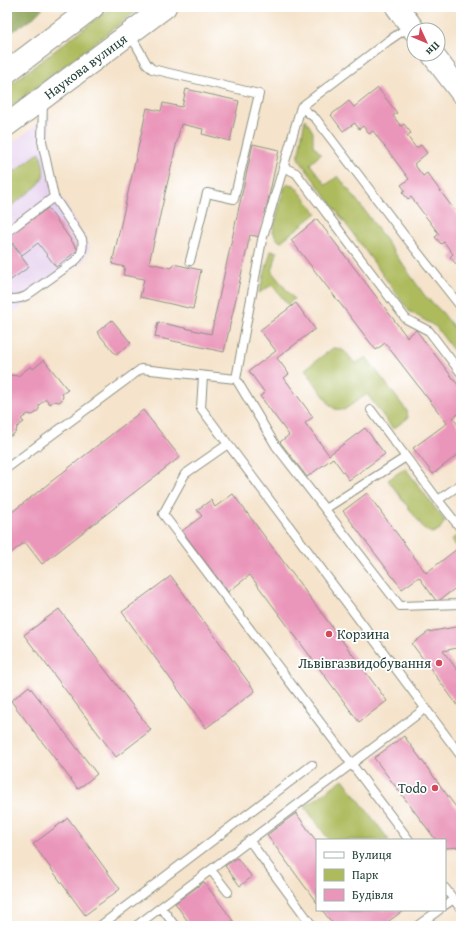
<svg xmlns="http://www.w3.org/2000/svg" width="468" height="933" viewBox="0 0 468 933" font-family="'Gentium Book Plus',serif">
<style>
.built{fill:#e7d2ef}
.green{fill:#adbb5d;stroke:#667c48}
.forest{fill:#8aa354;stroke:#547044}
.building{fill:#ea96ba}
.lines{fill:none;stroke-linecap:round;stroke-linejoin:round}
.lane-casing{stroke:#8a9080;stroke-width:10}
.secondary-casing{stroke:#8a9080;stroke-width:24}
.lane{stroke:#fff;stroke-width:8}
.secondary{stroke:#fff;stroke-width:22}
.poi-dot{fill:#d1495b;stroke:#fff;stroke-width:1.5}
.labels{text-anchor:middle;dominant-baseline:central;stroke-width:3.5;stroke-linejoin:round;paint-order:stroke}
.street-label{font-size:14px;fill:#1f3d34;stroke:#fff}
.poi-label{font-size:14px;fill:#1f3d34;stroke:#fff;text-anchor:end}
</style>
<rect width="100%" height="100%" fill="#fff"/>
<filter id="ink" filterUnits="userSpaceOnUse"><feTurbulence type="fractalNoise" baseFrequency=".025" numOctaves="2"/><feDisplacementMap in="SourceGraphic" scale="8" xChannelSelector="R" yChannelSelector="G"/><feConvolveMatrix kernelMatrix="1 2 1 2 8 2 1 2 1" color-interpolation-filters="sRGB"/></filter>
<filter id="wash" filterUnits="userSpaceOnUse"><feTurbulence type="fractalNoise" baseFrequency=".012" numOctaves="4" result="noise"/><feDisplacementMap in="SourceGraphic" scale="16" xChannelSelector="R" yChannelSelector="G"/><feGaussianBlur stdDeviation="0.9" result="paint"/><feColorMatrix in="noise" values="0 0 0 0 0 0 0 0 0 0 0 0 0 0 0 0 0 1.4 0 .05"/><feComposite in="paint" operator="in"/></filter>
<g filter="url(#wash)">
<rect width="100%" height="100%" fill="#f5e3cb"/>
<!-- built -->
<path class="built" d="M50 115V151L57 189 90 247 84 261 12 314H7V147Z"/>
<!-- green -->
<path class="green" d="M112 7H142L7 109V87Z
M305 119 313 132V145L321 154 310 164 326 185 338 176 365 211 425 296 442 312 461 337V361L436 327 409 311 298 158Z
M40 152C43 166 48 176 36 187L7 209V177Z
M288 184 294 185 317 213 280 242 276 238 273 231 284 188Z
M271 251 277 252 272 272 294 299 288 305 272 285 259 293Z
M333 348C345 348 348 355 355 364L366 357 407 411 408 418 393 429 367 394 344 410 335 409 330 405 305 369Z
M405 468 445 521 439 530 432 533 425 530 388 480Z
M461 533V554L451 540Z
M343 779 389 840H329L305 807Z"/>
<!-- forest -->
<path class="forest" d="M7 7H44L33 18 7 35Z"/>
<g id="blocks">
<!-- building -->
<path class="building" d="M378 88 397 113 393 116 401 126 404 124 411 133 407 136 416 148 421 145 427 153 414 164 423 176 427 173 461 219V265L459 262 456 264 450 257 453 254 444 242 441 244 435 237 439 234 411 197 408 199 402 192 405 190 401 185 409 179 373 131 369 134 363 126 359 129 355 123 343 131 331 115 349 101 354 107Z
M186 89 239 101 230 141 202 134 203 129 181 124 149 263 172 268 173 264 201 270 193 309 140 297 144 279 123 275 125 267 112 264 147 108 161 111 163 103 182 107Z
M253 144 279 150 260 237 250 235 224 352 155 337 158 322 211 334Z
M48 208 78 250 56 267 38 243 22 255 8 236Z
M317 219 407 337 416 330 461 389V412L453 418 461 429V452L433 474 413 448 447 423 385 343 376 350 291 240Z
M7 237 29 267 8 282 7 281Z
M296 303 315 329 277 358 289 374 284 378 313 417 305 423 329 455 365 428 385 454 349 480 333 458 307 477 280 442 289 435 260 396 265 393 249 371 276 351 260 330Z
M112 320 131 343 116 355 97 332Z
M44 360 68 390 62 394 63 396 62 400 59 402 54 401 50 404 46 399 39 405V409L36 413 32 415 28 414 21 419 24 422 17 427 16 432 11 436H7V380L10 376 13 375 18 376 31 366 33 369Z
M143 410 180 457 42 564 25 542 7 556V516Z
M367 493 426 573 457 549 461 554V584L437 602 419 577 402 589 343 511Z
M233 494 387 701 359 722 250 575 228 592 182 531 202 516 197 510 211 500 215 507Z
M171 576 255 691 206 728 122 612Z
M59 609 151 730 116 757 24 635Z
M461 626V647L443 651 461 675V710L412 644 428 632Z
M29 686 97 774 78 789 11 701Z
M404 736 461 814V847L445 848V840H436L374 758Z
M296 813 317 842V903L267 835Z
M68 818 120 889 85 915 33 844Z
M237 858 252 877 240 886 225 866Z
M204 882 237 926H191L175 903Z
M322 910H404L382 926H329L333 924Z"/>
</g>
</g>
<g filter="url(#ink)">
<use href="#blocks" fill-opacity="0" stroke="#8a9080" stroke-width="1"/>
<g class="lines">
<defs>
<path id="lane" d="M410 26 388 41 301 107 262 240 236 379 276 446 400 606 461 604
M130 34 147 64 152 69 259 94 234 199 207 193 190 261
M301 107 316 119 404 235 461 307
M283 167 296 173 406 319 429 331 461 373
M7 232 54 197 42 141 43 102
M7 298C14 300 20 299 26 296L75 261C82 255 84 248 82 239L54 197
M203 376 201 408 461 756
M371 410 438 500
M228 444 185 474 163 514 409 840
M7 468 141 369 236 379
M461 484 438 500 461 529
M325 509 406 457
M249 840 311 924 308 926
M211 870 228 892
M445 888 461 909
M445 905 454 899
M161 907 175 926
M100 926 312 765
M136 926 426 708
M417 926 439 910"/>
<g id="secondary">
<path d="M397 7 414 30"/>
<path d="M432 54 461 92"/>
<path d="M7 72 93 7"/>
<path id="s1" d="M7 125 165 7"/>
</g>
</defs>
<!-- lane casing -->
<use href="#lane" class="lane-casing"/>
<!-- secondary casing -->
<use href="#secondary" class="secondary-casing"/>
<!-- lane -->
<use href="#lane" class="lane"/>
<!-- secondary -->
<use href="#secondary" class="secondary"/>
</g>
</g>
<!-- markers -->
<g class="poi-dot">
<circle cx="329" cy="634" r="4"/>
<circle cx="439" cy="663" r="4"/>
<circle cx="435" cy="788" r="4"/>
</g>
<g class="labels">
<!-- street labels -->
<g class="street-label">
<text stroke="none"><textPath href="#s1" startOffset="98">Наукова вулиця</textPath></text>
</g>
<!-- poi labels -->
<g class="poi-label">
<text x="337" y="634" text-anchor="start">Корзина</text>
<text x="431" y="663">Львівгазвидобування</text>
<text x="427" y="788">Todo</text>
</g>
</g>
<!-- margin -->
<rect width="468" height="933" fill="none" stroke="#fff" stroke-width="24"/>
<!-- legend -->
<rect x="316" y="839" width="130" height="72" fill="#ffffff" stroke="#a5b1ae"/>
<rect x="324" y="852" width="20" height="6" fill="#ffffff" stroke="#a5b1ae"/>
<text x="352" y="859" font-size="12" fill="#1f3d34">Вулиця</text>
<rect x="324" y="869" width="20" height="12" fill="#adbb5d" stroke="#a5b1ae"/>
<text x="352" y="879" font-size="12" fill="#1f3d34">Парк</text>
<rect x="324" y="889" width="20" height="12" fill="#ea96ba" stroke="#a5b1ae"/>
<text x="352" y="899" font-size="12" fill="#1f3d34">Будівля</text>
<!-- north arrow -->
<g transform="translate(426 42) rotate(134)"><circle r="19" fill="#ffffff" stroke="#a5b1ae"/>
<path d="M0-3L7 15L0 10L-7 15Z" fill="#d1495b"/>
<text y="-6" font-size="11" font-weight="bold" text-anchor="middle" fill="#1f3d34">Пн</text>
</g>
</svg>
